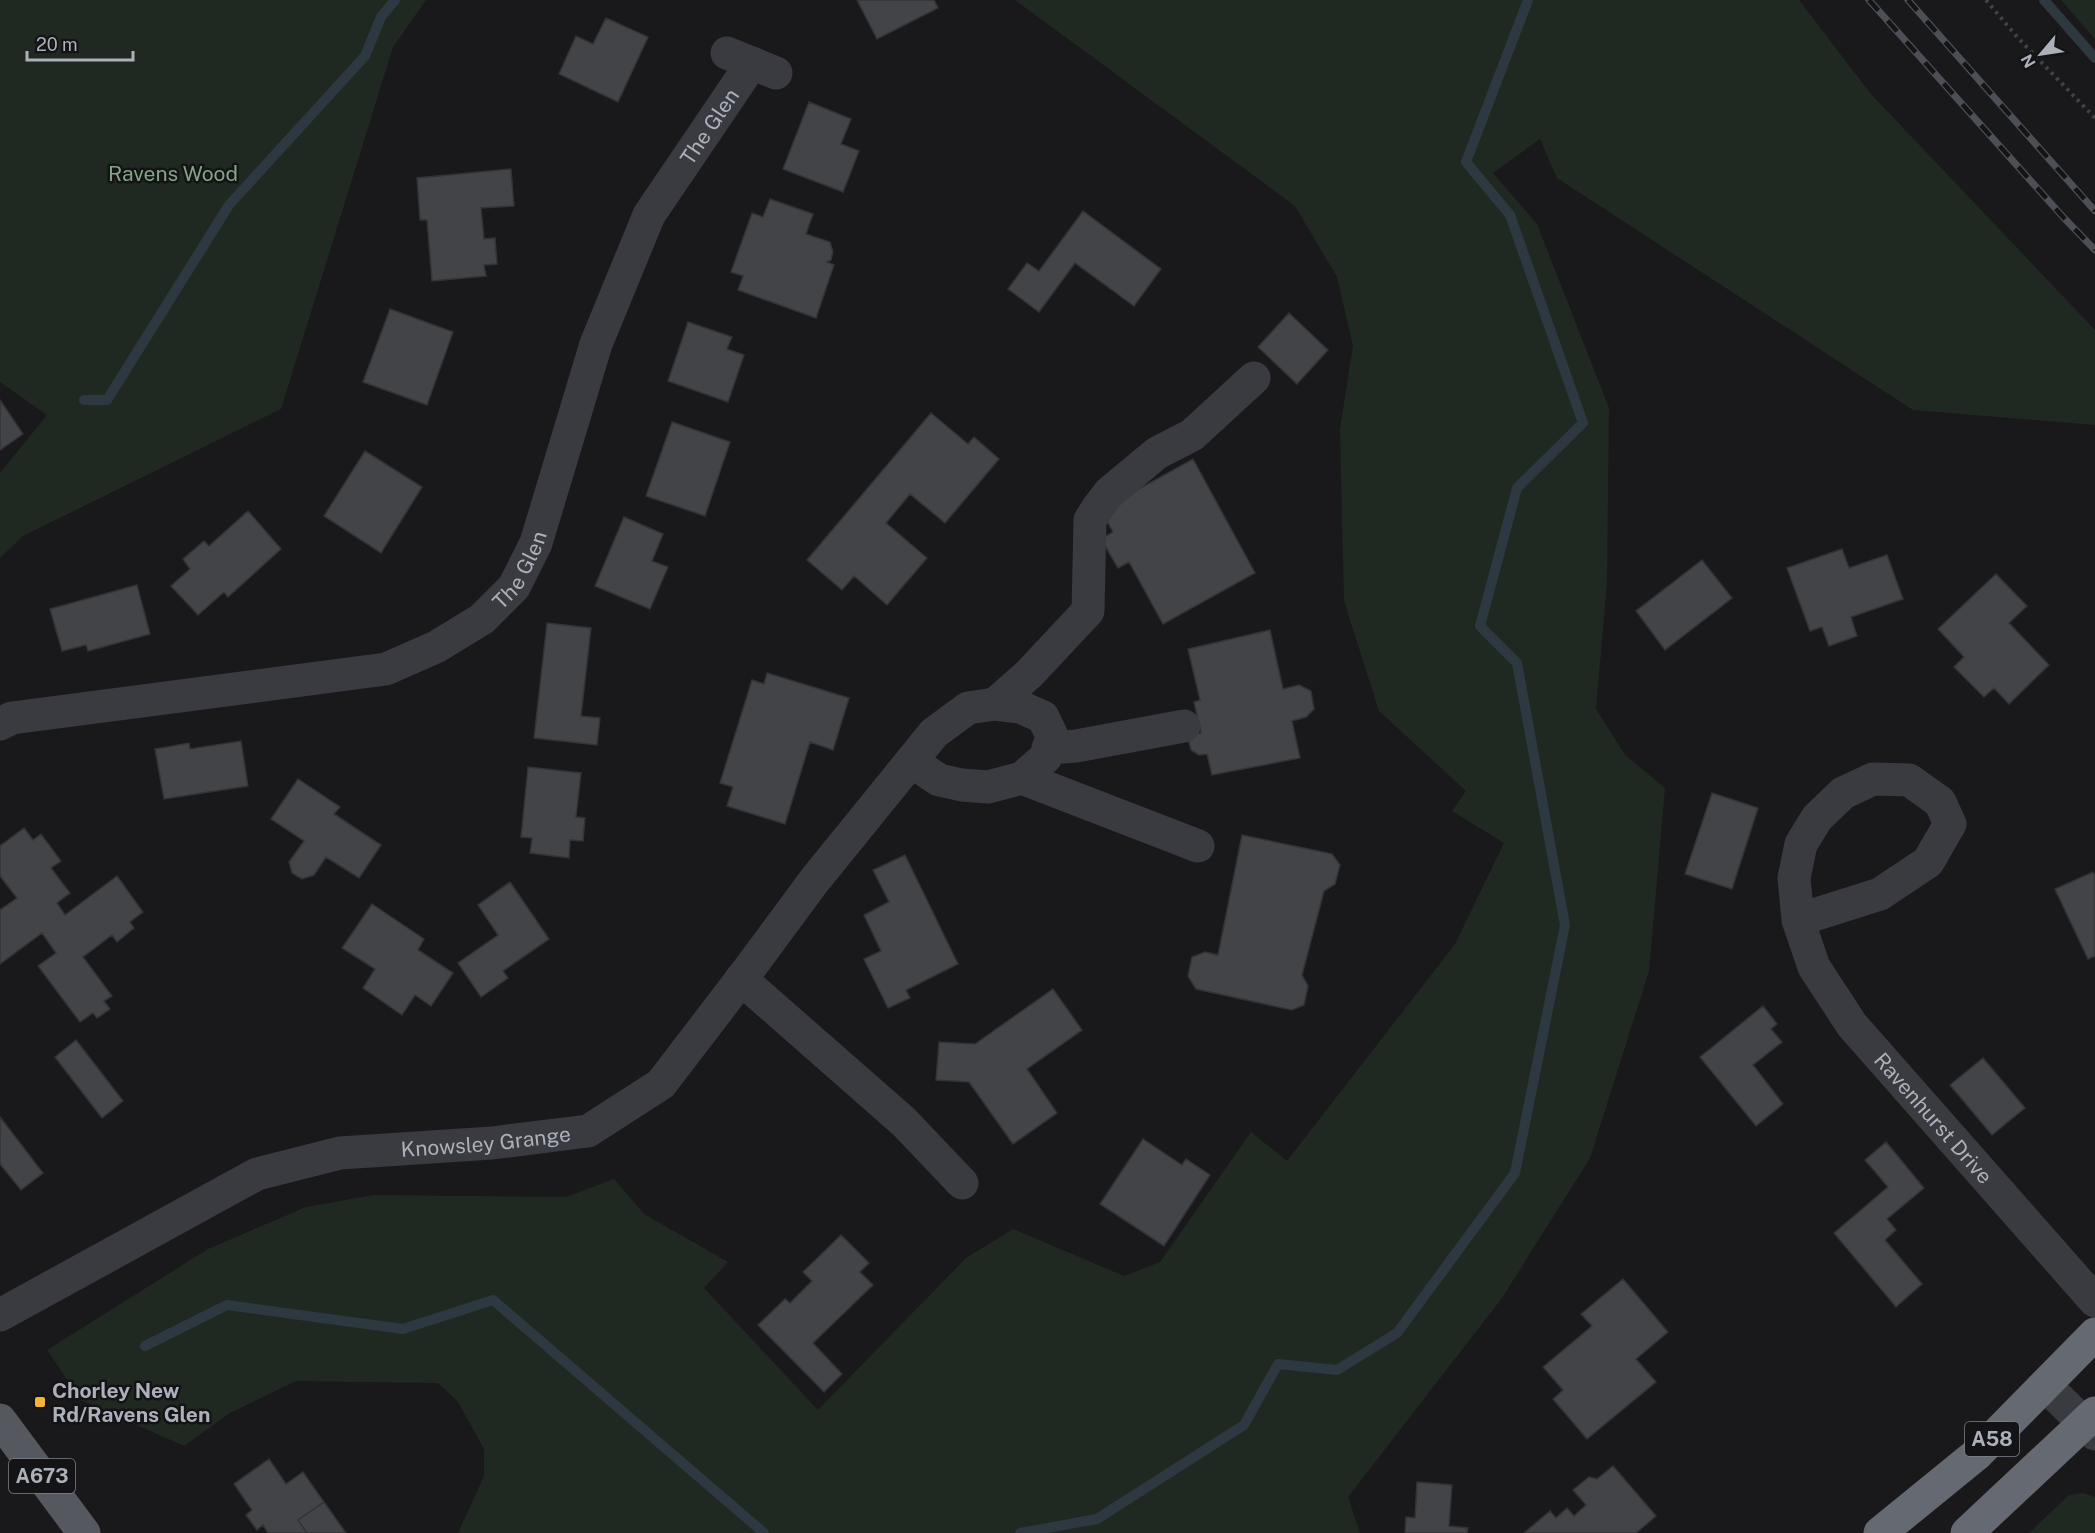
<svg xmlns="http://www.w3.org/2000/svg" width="2095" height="1533" viewBox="0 0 2095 1533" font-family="'Public Sans',sans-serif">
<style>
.green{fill:#202921}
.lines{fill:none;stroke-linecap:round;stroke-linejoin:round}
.stream{stroke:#2e3840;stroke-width:10}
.building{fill:#434448;stroke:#333337;stroke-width:1.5}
.path{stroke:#3f4247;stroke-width:4;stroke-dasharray:3 4.5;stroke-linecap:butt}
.minor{stroke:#3a3b40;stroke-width:33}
.major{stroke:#55585f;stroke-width:33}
.highway{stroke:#656971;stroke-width:33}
.rail-casing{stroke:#4c4f55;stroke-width:7}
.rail{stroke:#141416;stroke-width:4.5;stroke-dasharray:14;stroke-linecap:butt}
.poi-dot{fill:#f6b235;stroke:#141416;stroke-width:2}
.labels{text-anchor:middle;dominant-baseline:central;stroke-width:5;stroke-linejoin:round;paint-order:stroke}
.shield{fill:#141416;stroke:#7e818a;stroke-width:1.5}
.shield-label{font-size:20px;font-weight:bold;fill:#abb0bb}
.street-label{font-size:21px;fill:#abb0bb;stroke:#141416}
.park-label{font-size:21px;fill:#82a683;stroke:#141416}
.poi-label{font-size:21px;font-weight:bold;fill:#abb0bb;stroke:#141416;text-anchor:start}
</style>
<rect width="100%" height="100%" fill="#19191b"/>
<!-- green -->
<path class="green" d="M0 0H426L393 47 281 409 23 536 0 558V473L47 415 0 382Z
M1015 0H1799L1870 93 2095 330V425L1913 410 1557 178 1540 139 1493 173 1537 224 1609 408 1607 582 1596 709 1625 755 1665 788 1649 971 1590 1158 1502 1298 1348 1497 1360 1533H458L484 1476V1449L458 1402 438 1383 296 1381 230 1413 184 1446 81 1400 47 1350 208 1249 306 1207 374 1195 566 1197 614 1179 644 1214 728 1262 704 1288 818 1410 966 1258 1013 1229 1124 1276 1160 1262 1251 1132 1287 1161 1455 944 1504 843 1452 811 1466 791 1379 711 1344 601 1340 429 1353 346 1337 277 1295 206Z
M2061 0H2095V39Z
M2083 1493 2095 1497V1533H2029L2069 1495Z"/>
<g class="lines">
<!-- stream -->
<path class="stream" d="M2044 0 2095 58
M84 400H107L229 205 365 56 381 17 395 0
M145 1346 227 1305 403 1329 493 1300 764 1533
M1020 1533 1097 1519 1244 1425 1278 1364 1337 1370 1397 1333 1515 1173 1565 925 1517 663 1480 626 1517 488 1583 423 1510 215 1466 162 1528 0"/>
</g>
<!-- building -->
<path class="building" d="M857 0H934L938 8 877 39Z
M606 18 648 37 618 102 559 74 576 36 593 44Z
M809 102 851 119 841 144 859 151 843 192 783 169Z
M511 169 514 206 481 208 484 239 495 238 497 264 484 265 486 276 432 281 427 220H420L417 178Z
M770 199 813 214 806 234 830 242 833 252 831 260 827 262 834 265 816 318 738 290 743 276 731 272 752 213 763 217Z
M1083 211 1161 269 1134 306 1075 263 1039 312 1008 289 1027 263 1039 271Z
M390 309 453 332 427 405 363 382Z
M1289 313 1328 350 1297 384 1258 347Z
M688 322 732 337 727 349 744 355 728 402 668 381Z
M0 400 23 434 0 450Z
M931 413 968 444 974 437 999 459 945 523 910 494 886 523 927 558 887 605 854 576 842 590 807 560Z
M672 422 730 442 705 516 646 496Z
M365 451 422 487 381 553 324 516Z
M1193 459 1255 573 1163 624 1129 562 1118 568 1101 539 1113 532 1101 510Z
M248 511 281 549 228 597 224 592 198 615 171 586 190 569 183 559 204 541 209 546Z
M624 517 663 534 652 561 668 567 650 609 595 586Z
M1842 549 1849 568 1887 555 1903 599 1851 617 1857 636 1829 646 1822 627 1810 631 1787 568Z
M1702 560 1732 598 1665 650 1636 611Z
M1996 574 2027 606 2009 623 2049 665 2009 704 1994 688 1984 697 1954 667 1964 657 1938 629Z
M137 585 150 634 88 651 86 645 62 651 50 609Z
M547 623 591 628 581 716 600 718 597 745 534 738Z
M1270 630 1283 689 1299 685 1311 691 1314 709 1306 717 1292 721 1300 758 1212 775 1207 754 1199 755 1191 750 1189 742 1192 735 1201 733 1194 702 1200 700 1188 649Z
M767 673 849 698 833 750 810 742 785 824 727 806 733 787 720 783 752 680 764 684Z
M241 741 248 786 164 799 155 749 189 743 190 749Z
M528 767 581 773 576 817 585 818 583 841 570 840 569 858 530 853 532 838 521 837Z
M298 779 340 807 334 814 381 845 359 878 326 857 314 875 302 879 292 873 289 862 304 841 271 819Z
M1712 793 1758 808 1732 889 1685 874Z
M24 828 33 840 41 834 61 861 51 868 70 893 57 903 65 915 117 876 143 912 130 922 134 928 117 942 112 935 83 957 112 996 104 1001 110 1009 97 1018 93 1013 80 1022 38 966 56 953 42 933 0 964V910L17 898 0 876V846Z
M1242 835 1332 854 1340 865 1335 884 1324 891 1302 975 1308 986 1304 1005 1292 1010 1196 989 1188 976 1192 957 1205 952 1218 955Z
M905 855 958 964 906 990 910 998 888 1008 864 959 881 951 864 915 889 902 873 870Z
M2093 872 2095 876V956L2088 959 2055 889Z
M510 882 549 939 503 971 508 978 481 997 458 963 498 935 478 905Z
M372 904 424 939 418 950 453 973 431 1006 415 995 402 1015 363 988 375 969 342 948Z
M1053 989 1082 1030 1027 1069 1057 1113 1013 1144 969 1082 936 1080 939 1042 975 1044Z
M1763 1006 1777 1024 1771 1029 1782 1042 1753 1065 1783 1104 1756 1126 1700 1057Z
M76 1040 123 1101 102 1118 55 1057Z
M1983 1058 2025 1108 1992 1135 1950 1085Z
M0 1117 43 1173 21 1190 0 1164Z
M1143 1139 1182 1165 1186 1159 1210 1175 1164 1246 1100 1204Z
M1886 1142 1924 1188 1887 1219 1896 1230 1885 1240 1922 1284 1896 1307 1834 1233 1888 1187 1865 1160Z
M841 1235 869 1263 860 1272 873 1285 813 1343 842 1374 824 1392 758 1325 785 1299 790 1303 812 1281 803 1272Z
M1623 1279 1668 1332 1636 1359 1656 1382 1587 1439 1553 1399 1563 1390 1543 1367 1592 1326 1581 1314Z
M269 1459 286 1484 303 1472 324 1502 298 1520 307 1533H268L263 1525 257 1530 246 1515 252 1510 234 1484Z
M1613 1466 1656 1516 1636 1533H1524L1550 1511 1556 1518 1567 1508 1574 1516 1586 1505 1573 1490 1589 1477 1597 1479Z
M1417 1482 1452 1485 1449 1526 1468 1528 1467 1533H1405L1406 1517 1415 1518Z
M324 1502 346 1533H307L298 1520Z"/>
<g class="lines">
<!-- path -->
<path class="path" d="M1986 0 2018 38 2095 118"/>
<!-- minor -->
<g class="minor">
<path d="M727 53 776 73"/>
<path d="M995 704 1029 674 1088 611 1090 520 1099 506 1109 493 1157 453 1192 435 1254 378"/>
<path id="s1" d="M0 724 12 718 386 669 436 647 482 619 514 587 536 543 596 344 649 215 752 63"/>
<path d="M1048 748 1076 746 1184 726"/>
<path d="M1022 778 1198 846"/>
<path id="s2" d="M1798 920 1880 894 1928 862 1950 824 1940 802 1909 780 1873 779 1843 793 1817 818 1801 844 1794 878 1798 920 1814 967 1852 1025 2095 1301"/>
<path d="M741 979 904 1122 962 1183"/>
<path id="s3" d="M0 1315 257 1174 340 1153 492 1143 588 1131 661 1084 749 969 814 881 934 733 968 708 995 704 1020 707 1043 717 1052 736 1046 757 1022 778 988 787 962 785 939 780 911 761"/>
<path d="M2045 1385 2095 1434"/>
</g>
<!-- major -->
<path class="major" d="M0 1420 84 1533"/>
<!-- highway -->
<path class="highway" d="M1880 1533 1977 1454 2095 1334
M1967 1533 2095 1413"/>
<defs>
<path id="rail" d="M1869 0 2064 218 2095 250
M1908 0 2095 211"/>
</defs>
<!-- rail casing -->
<use href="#rail" class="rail-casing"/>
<!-- rail -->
<use href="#rail" class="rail"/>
</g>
<!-- markers -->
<rect class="poi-dot" x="34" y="1396" width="12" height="12" rx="3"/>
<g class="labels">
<!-- shield labels -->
<g class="shield">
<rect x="1965" y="1422" width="54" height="34" rx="4.5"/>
<rect x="9" y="1459" width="66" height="34" rx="4.5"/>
</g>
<g class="shield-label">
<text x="1992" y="1439">A58</text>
<text x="42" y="1476">A673</text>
</g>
<!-- street labels -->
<g class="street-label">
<text stroke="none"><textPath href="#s1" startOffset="1048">The Glen</textPath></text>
<text stroke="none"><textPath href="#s1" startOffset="562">The Glen</textPath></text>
<text stroke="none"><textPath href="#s2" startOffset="705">Ravenhurst Drive</textPath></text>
<text stroke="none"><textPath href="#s3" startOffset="525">Knowsley Grange</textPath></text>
</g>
<!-- park labels -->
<g class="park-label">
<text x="173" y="173">Ravens Wood</text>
</g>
<!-- poi labels -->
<g class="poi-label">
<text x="52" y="1390">Chorley New<tspan x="52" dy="24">Rd/Ravens Glen</tspan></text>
</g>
</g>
<!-- north arrow -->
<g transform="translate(2041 54) rotate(241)" stroke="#141416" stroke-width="4.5" paint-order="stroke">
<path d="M0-4.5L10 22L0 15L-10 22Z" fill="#abb0bb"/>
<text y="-9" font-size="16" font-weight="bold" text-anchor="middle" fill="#abb0bb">N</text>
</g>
<!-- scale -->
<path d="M27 51v9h106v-9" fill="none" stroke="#abb0bb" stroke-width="3"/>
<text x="36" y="51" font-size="18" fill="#abb0bb" stroke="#141416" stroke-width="4.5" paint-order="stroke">20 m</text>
</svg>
